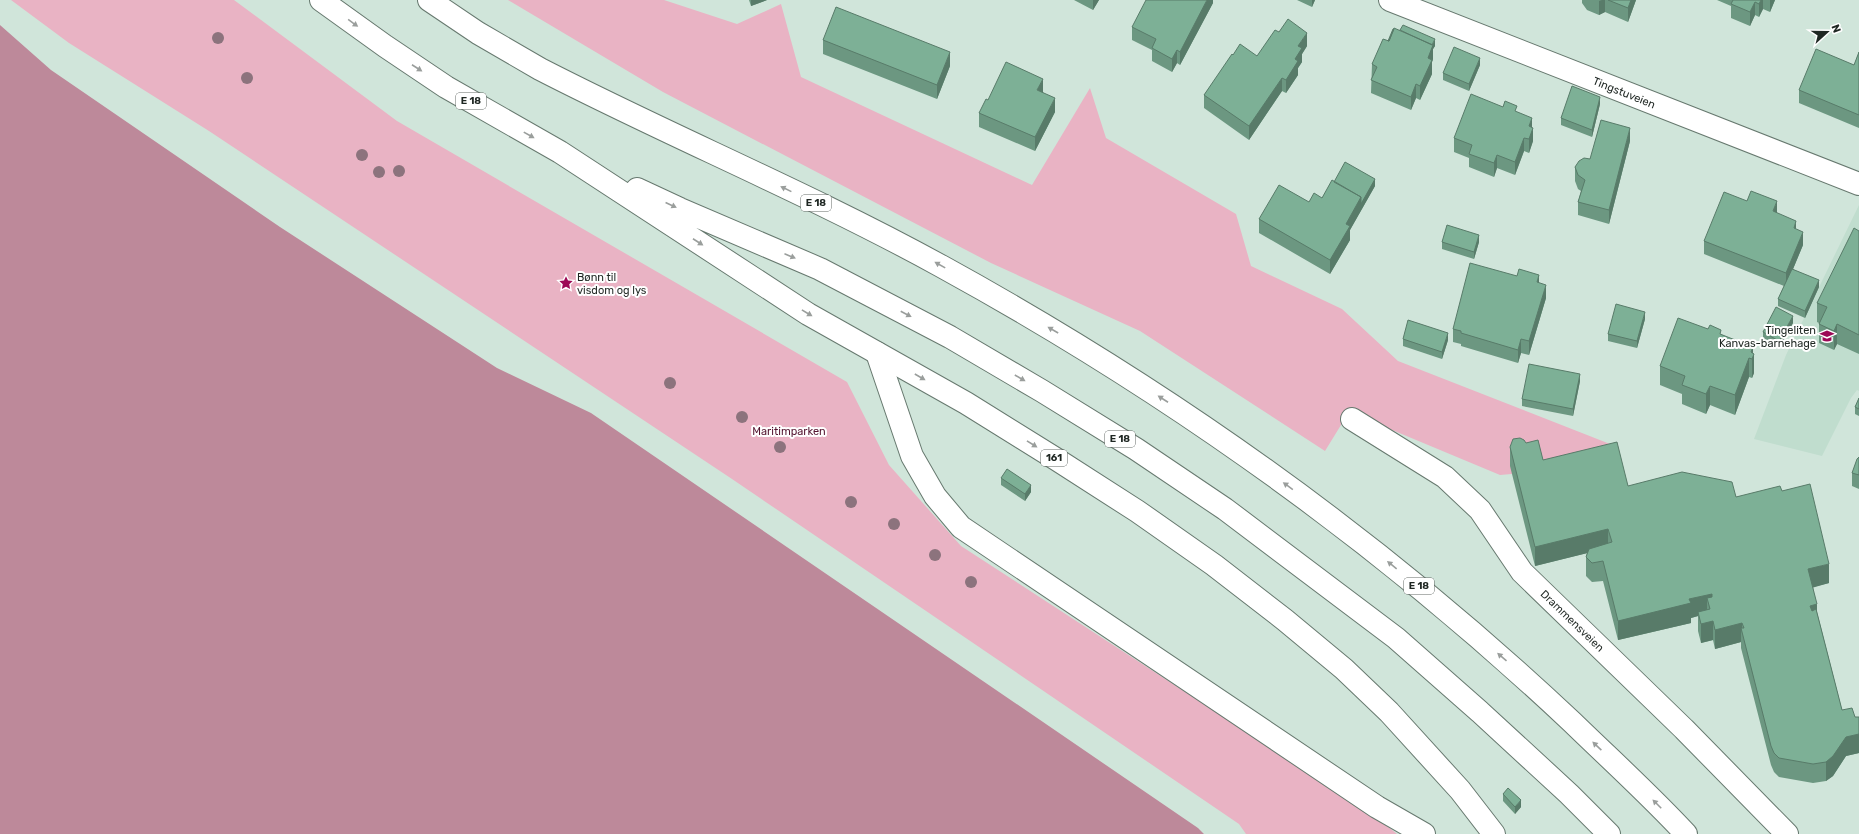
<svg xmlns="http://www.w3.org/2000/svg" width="1859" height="834" viewBox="0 0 1859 834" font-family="Rubik,sans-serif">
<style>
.built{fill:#c0ddce}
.green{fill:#e9b3c4}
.water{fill:#bd899a}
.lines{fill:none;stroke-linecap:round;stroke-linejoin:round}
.minor-casing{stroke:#67796f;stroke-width:24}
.highway-casing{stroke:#67796f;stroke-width:24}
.minor{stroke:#fff;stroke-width:22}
.highway{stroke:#fff;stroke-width:22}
.tree{fill:#8c737d}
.wall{fill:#6c9781}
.shaded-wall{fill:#587b69}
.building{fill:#7db096;stroke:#587b69}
.oneway{fill:#9a9e9c}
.labels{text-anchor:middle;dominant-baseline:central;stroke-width:4;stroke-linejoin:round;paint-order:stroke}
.shield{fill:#fff;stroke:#626865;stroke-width:1}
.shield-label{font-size:10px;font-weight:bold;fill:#1f2723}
.street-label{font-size:11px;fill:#1f2723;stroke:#fff}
.poi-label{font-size:11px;fill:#1f2723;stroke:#fff;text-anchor:start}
.park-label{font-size:11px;fill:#541631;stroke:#fff}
</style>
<rect width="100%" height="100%" fill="#d0e5da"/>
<!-- built -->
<path class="built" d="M1859 205V391L1857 390 1851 398 1822 456 1754 439 1786 355Z"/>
<!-- green -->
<path class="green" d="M11 0H234L397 121 847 382 889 465 961 546 1371 813 1397 834H1246L1239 824 732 479 209 131 69 43Z
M508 0H664L737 24 781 4 801 77 1032 185 1090 88 1106 138 1236 214 1251 266 1342 309 1398 361 1610 444 1605 466 1500 475 1349 412 1325 451 1140 331 991 263 663 92Z"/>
<!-- water -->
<path class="water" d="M0 25 51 70 280 227 497 368 591 413 1198 828 1204 834H0Z"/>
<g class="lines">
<defs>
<path id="minor" d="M1390 0 1859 184
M877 353 912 456 935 496 961 527 1377 807 1424 834
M1352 419 1445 477 1480 510 1522 572 1684 729 1787 834"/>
<path id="highway" d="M321 0 385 46 446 87 560 152 808 314 966 403 1056 459 1137 511 1214 565 1285 620 1344 669 1389 712 1460 790 1494 834
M429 0 478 33 540 69C672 137 810 194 941 266 1169 391 1382 543 1572 722 1610 759 1650 795 1686 834
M637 189 680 209 820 269 950 337 1042 391 1136 449 1225 509 1396 638 1480 712 1569 794 1609 834"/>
</defs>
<!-- minor casing -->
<use href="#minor" class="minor-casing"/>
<!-- highway casing -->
<use href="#highway" class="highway-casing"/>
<!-- minor -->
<use href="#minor" class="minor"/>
<!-- highway -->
<use href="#highway" class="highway"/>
</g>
<!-- trees -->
<g class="tree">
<circle cx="218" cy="38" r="6"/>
<circle cx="247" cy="78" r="6"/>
<circle cx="362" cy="155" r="6"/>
<circle cx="399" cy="171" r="6"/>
<circle cx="379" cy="172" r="6"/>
<circle cx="670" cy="383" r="6"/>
<circle cx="742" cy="417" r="6"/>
<circle cx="780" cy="447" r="6"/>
<circle cx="851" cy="502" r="6"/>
<circle cx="894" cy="524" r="6"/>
<circle cx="935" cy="555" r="6"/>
<circle cx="971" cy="582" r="6"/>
</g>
<!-- wall -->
<path class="wall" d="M749 0H767L751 6Z
M1074 0H1099L1093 10Z
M1213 0V3L1180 65 1177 63 1172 72 1152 61V50L1132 40V27Z
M1297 0H1315L1312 7Z
M1582 0H1636L1628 22 1605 12 1599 15 1587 10 1582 3Z
M1717 0H1775L1770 12 1763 9 1759 17 1755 15 1750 26 1731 18V6Z
M1279 32 1307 46 1302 54V62L1298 68V75L1286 93 1282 91 1249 140 1204 108V95L1233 55 1257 56Z
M823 40 950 66 937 99 823 54Z
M1388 41 1435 46 1433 49V59L1432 62V74L1420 100 1416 98 1411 110 1371 93 1372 64Z
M1859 52V128L1799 103V90L1854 65Z
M1480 65 1469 91 1443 80V73Z
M1043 92 1055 112 1035 151 979 127V113L988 100Z
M1600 104 1592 137 1561 125V118Z
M1517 112 1532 127 1533 141 1529 153 1524 151 1515 175 1497 168 1494 177 1469 167V158L1454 152V138Z
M1630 141 1609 224 1578 215V202L1581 191 1578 189 1575 181V167L1590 159Z
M1334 182 1375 186 1350 230V240L1330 274 1259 233V219L1322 198Z
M1777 213 1803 245 1793 269 1819 287 1805 318 1778 306V299L1784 286 1704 254V241Z
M1859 231V354L1837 344 1834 350 1819 343V323L1817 322V303Z
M1442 242H1479L1474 259 1442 249Z
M1539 283 1546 298 1529 355 1521 353 1518 363 1461 346V344L1453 342V329Z
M1645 319 1637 348 1608 341V334Z
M1793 323 1779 348 1763 339V332Z
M1721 334 1753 353 1754 373 1752 378 1749 377 1735 415 1710 405 1706 414 1682 404V394L1660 385V366Z
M1403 339 1448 340 1442 359 1403 346Z
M1580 381 1573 416 1522 406V399Z
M1859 398V416L1855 414V407Z
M1526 443 1543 460 1628 486 1736 497 1782 491 1829 583 1813 587 1817 612 1842 710 1855 717H1859V753L1846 756 1833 776 1826 781 1813 783 1779 777 1774 772 1771 765 1741 648V642L1715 649 1713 640 1701 643 1698 631V616L1691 618V623L1618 640 1603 581 1592 582 1586 576V557L1587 553 1535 566 1510 466V447Z
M1859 457V489L1852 486V473Z
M1001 478 1031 492 1025 501 1001 485Z
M1503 794 1521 807 1515 814 1503 801Z"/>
<!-- shaded-wall -->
<path class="shaded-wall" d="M751 0H767L751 6Z
M1093 0H1099L1093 10Z
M1207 0H1213V3L1180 65V52Z
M1312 0H1315L1312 7Z
M1602 0H1605V12L1599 15V1Z
M1631 0H1636L1628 22V8Z
M1761 0H1763V9L1759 17V4Z
M1770 0H1775L1770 12Z
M1755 2V15L1750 26V12Z
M1307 33V46L1302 54V62L1298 68V75L1286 93V80L1295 59 1298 46Z
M1435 39V46L1433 49V59L1432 62V74L1420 100V86L1430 50Z
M1177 50V63L1172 72V59Z
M950 52V66L937 99V85Z
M1480 58V65L1469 91V84Z
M1282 78V91L1249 140V126Z
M1043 79V93L1037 90Z
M1416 84V98L1411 110V97Z
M1600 97V104L1592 137V130Z
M1055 98V112L1035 151V137Z
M1532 118V131L1533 128V141L1529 153V126Z
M1630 128V141L1609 224V210Z
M1524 138V151L1515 175V162Z
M1497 155V168L1494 177V163Z
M1375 179V186L1350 230V240L1330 274V260L1346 224 1361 197Z
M1777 201V214L1773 211Z
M1796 221V234L1794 228Z
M1803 232V245L1786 286V273Z
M1479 235V242L1474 259V252Z
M1539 275V288L1537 282Z
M1819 280V287L1805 318V311Z
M1546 285V298L1529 355V341Z
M1645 312V319L1637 348V341Z
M1793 316V323L1779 348V341Z
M1837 324V344L1834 350V331Z
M1448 333V340L1442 359V352Z
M1521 339V353L1518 363V350Z
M1753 347V356L1754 354V373L1752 378V359L1751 352Z
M1749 358V377L1735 415V395Z
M1580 374V381L1573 416V409Z
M1710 386V405L1706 414V394Z
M1031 485V492L1025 501V494Z
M1608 529V548L1535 566V547Z
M1829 564V583L1808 589V569Z
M1712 594V613L1710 609 1707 598V614L1698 612V616L1691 618V623L1618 640V621L1689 599Z
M1817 604V623L1810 625V606Z
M1713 621V640L1701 643V624Z
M1742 623V633L1741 628V642L1715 649V630Z
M1859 734V753L1846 756 1833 776 1826 781V762L1846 737Z
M1521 800V807L1515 814V807Z"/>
<!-- building -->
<path class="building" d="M1146 0H1207L1180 52 1177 50 1172 59 1152 48 1156 39 1132 27Z
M1608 0H1631L1628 8Z
M1733 0H1761L1759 4 1755 2 1750 12 1731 4Z
M836 7 950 52 937 85 823 40Z
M1288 19 1307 33 1298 46 1302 48 1295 59 1298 61 1286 80 1282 78 1249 126 1204 95 1232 54 1233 55 1240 44 1257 56 1275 30 1279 32Z
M1403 25 1435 39 1432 45 1400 30Z
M1394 28 1433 45 1428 58 1432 60 1420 86 1416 84 1411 97 1371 80 1377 67 1372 64 1383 39 1389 41Z
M1393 29H1394L1389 41H1388Z
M1454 47 1480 58 1469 84 1443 73Z
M1816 49 1854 65 1859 52V115L1799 90Z
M1006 62 1043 79 1037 90 1055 98 1035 137 979 113 986 99 988 100Z
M1572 86 1600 97 1592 130 1561 118Z
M1471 94 1503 107 1505 101 1517 106 1515 111 1532 118 1529 126 1533 128 1529 139 1524 138 1515 162 1497 155 1494 163 1469 154 1472 145 1454 138Z
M1601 120 1630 128 1609 210 1578 202 1585 180 1578 175 1575 167 1579 161 1584 158 1590 159Z
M1345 162 1375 179 1361 204V197L1334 182Z
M1332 180 1361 197 1346 224 1350 226 1330 260 1259 219 1279 185 1309 202 1314 193 1322 198Z
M1751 191 1777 201 1773 211 1796 221 1794 228 1803 232 1786 273 1704 241 1724 192 1747 201Z
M1447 225 1479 235 1474 252 1442 242Z
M1854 228 1859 231V335L1837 324 1834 331 1819 324 1827 307 1817 303Z
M1470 263 1517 276 1519 269 1539 275 1537 282 1546 285 1529 341 1521 339 1518 350 1461 333V331L1453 329Z
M1792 269 1819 280 1805 311 1778 299Z
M1616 304 1645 312 1637 341 1608 334Z
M1776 307 1793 316 1779 341 1763 332Z
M1678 318 1708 329 1710 325 1721 330 1720 334 1753 347 1751 352 1754 354 1752 359 1749 358 1735 395 1710 386 1706 394 1682 385 1685 376 1660 366Z
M1408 320 1448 333 1442 352 1403 339Z
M1529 364 1580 374 1573 409 1522 399Z
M1859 398V409L1855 407Z
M1520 438 1524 440 1526 443 1538 440 1543 460 1617 442 1628 486 1682 472 1732 482 1736 497 1780 486 1782 491 1810 484 1829 564 1808 569 1817 604 1810 606 1812 611 1816 609 1842 710 1852 708 1855 717H1859V734L1846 737 1833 756 1826 762 1813 764 1779 758 1774 753 1771 746 1741 628H1744L1742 623 1715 630 1713 621 1701 624 1698 612 1710 609 1707 598 1712 597V594L1689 599 1691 603 1618 621 1603 561 1592 563 1586 557 1589 549 1612 542 1608 529 1535 547 1510 447 1513 439Z
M1859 457V475L1852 473 1857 459Z
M1007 469 1031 485 1025 494 1001 478Z
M1508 788 1521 800 1515 807 1503 794Z"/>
<!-- one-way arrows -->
<defs><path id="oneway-solid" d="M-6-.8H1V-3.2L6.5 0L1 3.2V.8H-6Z"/></defs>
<g class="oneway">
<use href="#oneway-solid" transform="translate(353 23) rotate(36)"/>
<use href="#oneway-solid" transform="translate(417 68) rotate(33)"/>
<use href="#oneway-solid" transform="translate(529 135) rotate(29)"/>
<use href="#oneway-solid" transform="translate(786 189) rotate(-154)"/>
<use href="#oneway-solid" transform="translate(671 205) rotate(25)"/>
<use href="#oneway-solid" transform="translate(698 242) rotate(33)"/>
<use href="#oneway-solid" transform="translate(790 256) rotate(23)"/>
<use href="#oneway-solid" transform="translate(940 265) rotate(-151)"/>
<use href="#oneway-solid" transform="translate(807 313) rotate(31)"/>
<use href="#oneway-solid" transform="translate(906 314) rotate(28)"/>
<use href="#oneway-solid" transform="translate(1053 330) rotate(-150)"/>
<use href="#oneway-solid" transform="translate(920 377) rotate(30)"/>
<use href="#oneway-solid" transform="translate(1020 378) rotate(30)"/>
<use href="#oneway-solid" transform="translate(1163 399) rotate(-147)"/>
<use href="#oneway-solid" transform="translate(1032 444) rotate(32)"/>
<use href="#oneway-solid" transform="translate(1288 486) rotate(-144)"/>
<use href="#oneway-solid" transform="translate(1392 565) rotate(-141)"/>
<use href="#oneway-solid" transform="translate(1502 657) rotate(-139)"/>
<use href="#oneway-solid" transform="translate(1597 746) rotate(-137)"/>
<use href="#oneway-solid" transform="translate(1657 804) rotate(-135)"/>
</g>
<!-- icons -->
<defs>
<symbol id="sight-bare" viewBox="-9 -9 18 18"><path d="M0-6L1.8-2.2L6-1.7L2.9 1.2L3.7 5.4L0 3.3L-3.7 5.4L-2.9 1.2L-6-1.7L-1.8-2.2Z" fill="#9c0956" stroke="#fff" stroke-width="2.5" paint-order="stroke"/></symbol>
<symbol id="school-bare" viewBox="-9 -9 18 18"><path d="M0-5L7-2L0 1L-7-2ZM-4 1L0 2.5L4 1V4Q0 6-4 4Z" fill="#9c0956" stroke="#fff" stroke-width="2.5" paint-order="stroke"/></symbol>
</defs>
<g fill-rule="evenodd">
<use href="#sight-bare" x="556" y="273" width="20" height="20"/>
<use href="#school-bare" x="1817" y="326" width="20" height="20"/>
</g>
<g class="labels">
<!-- shield labels -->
<g class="shield">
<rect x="456" y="93" width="30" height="16" rx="3"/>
<rect x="801" y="195" width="30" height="16" rx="3"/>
<rect x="1105" y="431" width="30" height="16" rx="3"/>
<rect x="1041" y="450" width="26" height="16" rx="3"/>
<rect x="1404" y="578" width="30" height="16" rx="3"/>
</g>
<g class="shield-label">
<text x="471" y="101">E 18</text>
<text x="816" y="203">E 18</text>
<text x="1120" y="439">E 18</text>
<text x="1054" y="458">161</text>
<text x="1419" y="586">E 18</text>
</g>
<!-- street labels -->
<g class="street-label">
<text transform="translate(1624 93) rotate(22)">Tingstuveien</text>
<text transform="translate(1572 621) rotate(44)">Drammensveien</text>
</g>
<!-- poi labels -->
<g class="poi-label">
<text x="577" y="277">Bønn til<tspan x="577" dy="13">visdom og lys</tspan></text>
<text x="1816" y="330" text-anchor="end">Tingeliten<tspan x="1816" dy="13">Kanvas-barnehage</tspan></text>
</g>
<!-- park labels -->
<g class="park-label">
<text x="789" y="431">Maritimparken</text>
</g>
</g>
<!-- north arrow -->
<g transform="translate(1827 32) rotate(69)" stroke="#ffffff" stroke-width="3" paint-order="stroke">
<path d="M0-3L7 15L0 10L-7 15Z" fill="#1f2723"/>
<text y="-6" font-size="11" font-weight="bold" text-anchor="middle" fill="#1f2723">N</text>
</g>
</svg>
